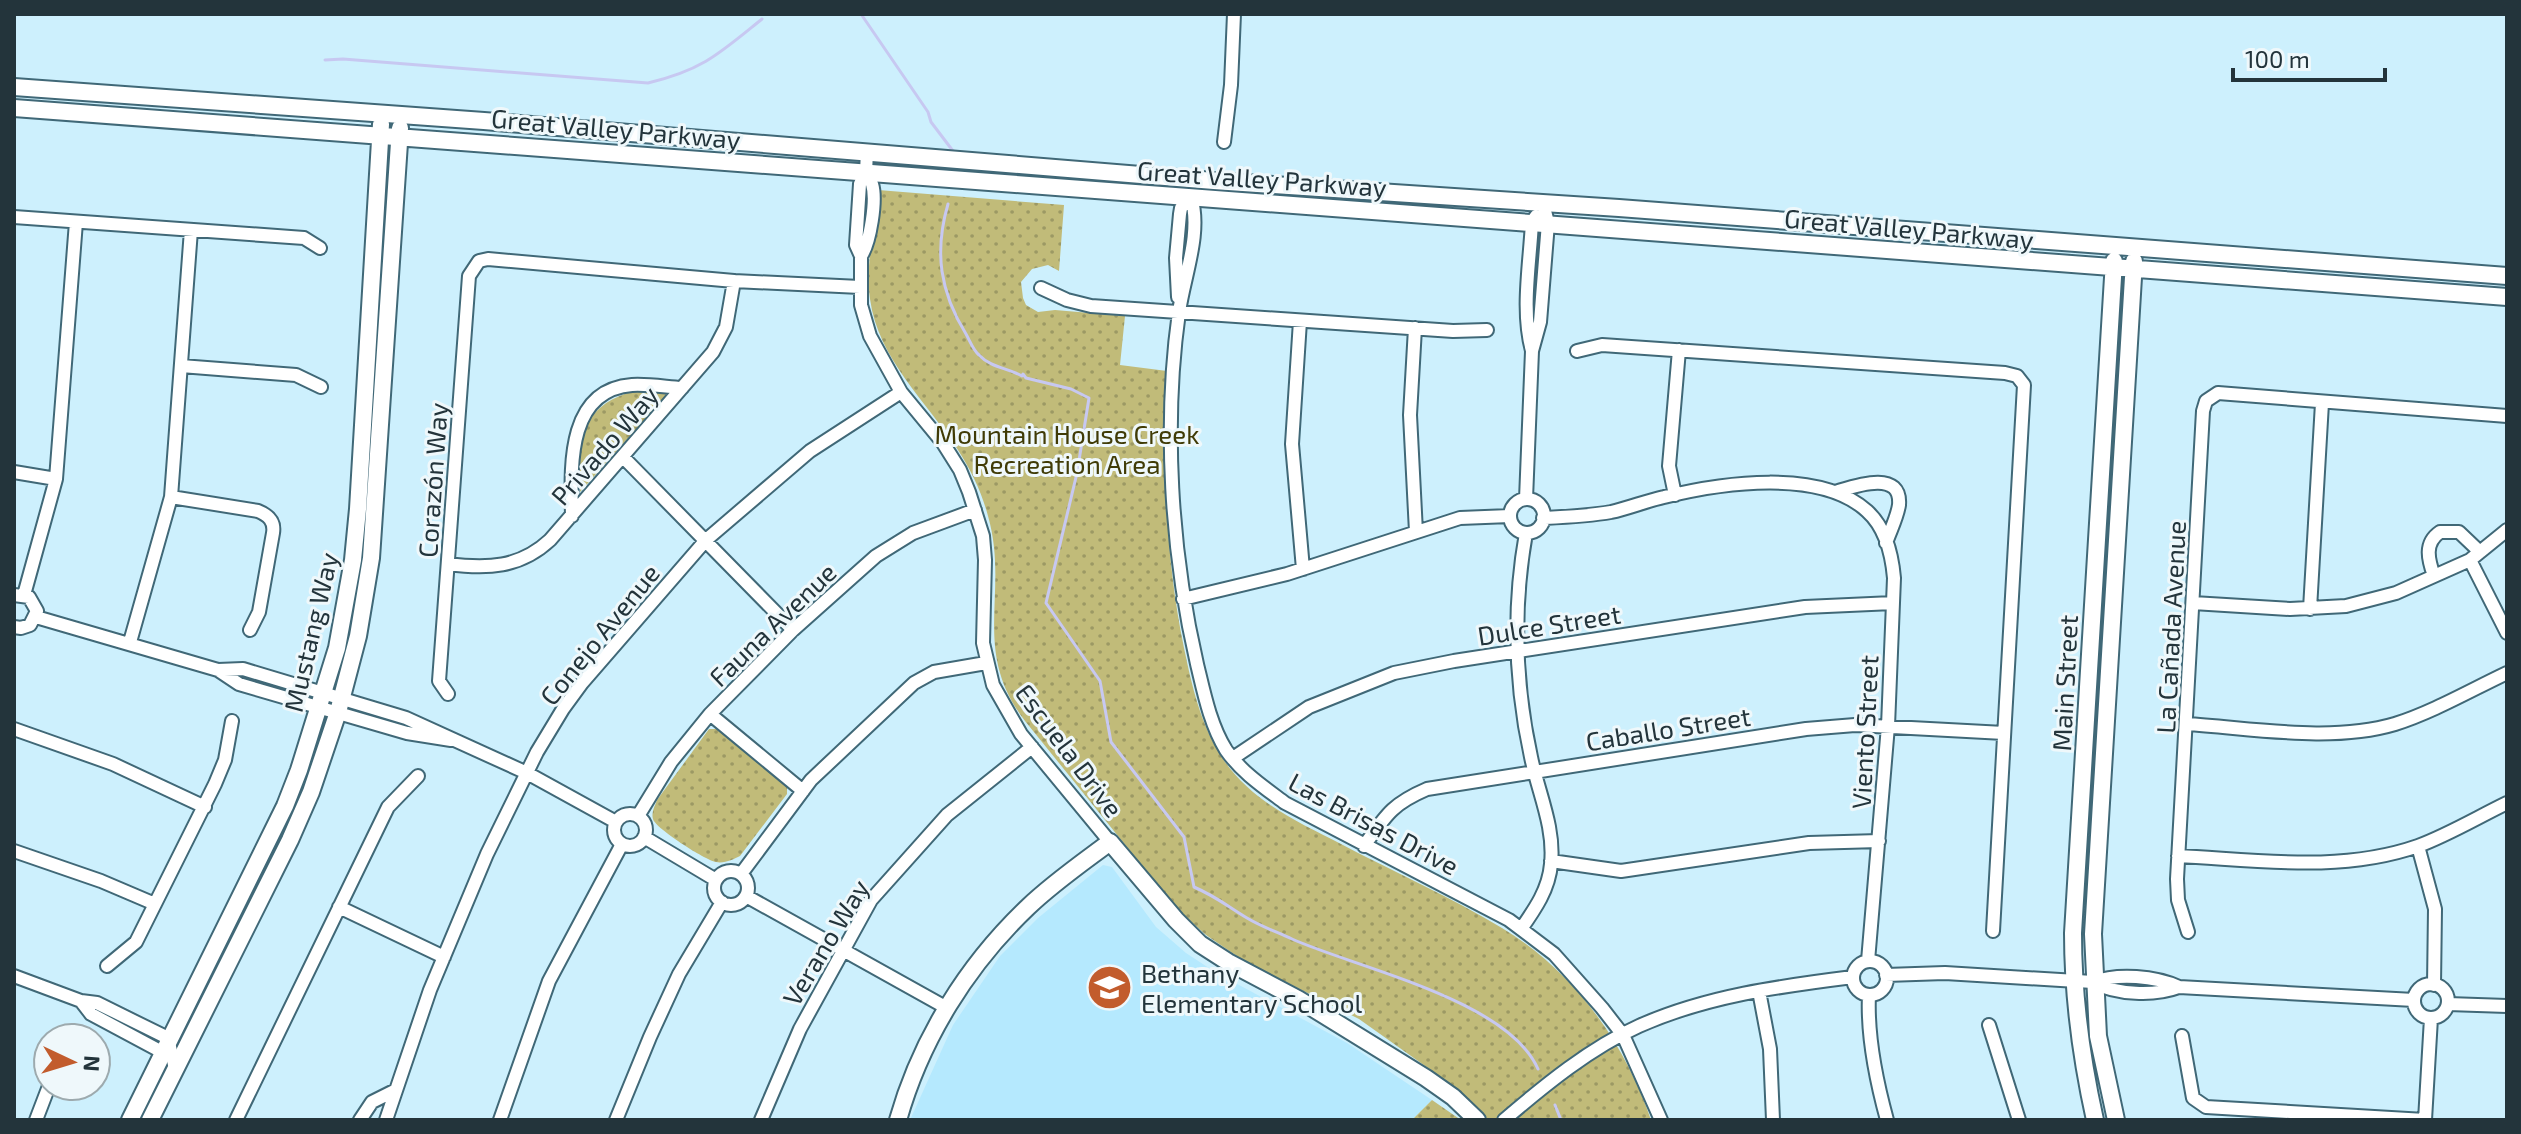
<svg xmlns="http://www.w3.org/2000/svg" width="2521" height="1134" viewBox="0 0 2521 1134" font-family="'Exo 2',sans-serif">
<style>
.built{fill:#b5e9fe}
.park{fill:url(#park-dots)}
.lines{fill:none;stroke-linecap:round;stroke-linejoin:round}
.stream{stroke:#c7c8f1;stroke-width:3}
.street-casing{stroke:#406877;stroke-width:16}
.secondary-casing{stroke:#406877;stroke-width:20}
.street{stroke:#fff;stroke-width:12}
.secondary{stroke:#fff;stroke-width:16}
.labels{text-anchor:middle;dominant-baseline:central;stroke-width:6;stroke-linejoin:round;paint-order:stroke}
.street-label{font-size:26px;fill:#23343b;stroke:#eff8fb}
.park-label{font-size:26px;fill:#403b06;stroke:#eff8fb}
.poi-label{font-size:26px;fill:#23343b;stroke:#eff8fb;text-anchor:start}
</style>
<defs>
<pattern id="park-dots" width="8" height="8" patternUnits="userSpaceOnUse" patternTransform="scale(2)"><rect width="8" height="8" fill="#c1bb79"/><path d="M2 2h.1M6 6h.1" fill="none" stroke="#9c9964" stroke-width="1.8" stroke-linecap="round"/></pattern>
</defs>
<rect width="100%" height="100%" fill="#cdf0fd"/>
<!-- built -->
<path class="built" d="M1103 865 1112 867 1156 927 1186 953 1215 972 1347 1043 1432 1100 1412 1120H910L953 1025 1000 956 1038 918Z"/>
<!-- park -->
<path class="park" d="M878 190 1064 205 1059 271 1048 265 1032 269 1021 282 1023 298 1026 305 1038 312 1055 310 1125 316 1120 365 1167 371C1163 464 1165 556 1184 648 1192 686 1200 722 1221 756 1249 800 1296 821 1341 844 1394 872 1451 897 1502 928 1573 970 1625 1043 1651 1120H1488L1449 1083 1359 1019 1244 961 1206 935 1177 909 1025 721C970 649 1010 593 988 516 982 493 971 470 958 450 927 402 878 359 870 299 865 264 875 225 878 190Z
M634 391H670L580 492C577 441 580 406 634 391Z
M709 729H719L787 787V794L740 856C734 859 724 864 716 862 705 860 655 828 653 819 651 812 655 806 657 800Z
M1432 1100 1461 1120H1412Z"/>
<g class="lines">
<!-- stream -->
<path class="stream" d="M861 14 928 112 931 122 953 151
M325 60 343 59 648 83C703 70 720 53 762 19
M948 204C934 252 940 292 966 334 970 341 973 350 979 355 991 368 1008 368 1022 376L1023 374 1026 378 1071 389 1089 398 1077 473 1046 603 1100 681 1111 742 1184 837 1194 887C1217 897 1227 906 1247 918 1260 926 1277 932 1292 939 1357 968 1508 1000 1538 1069
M1555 1105 1561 1120"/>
<defs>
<path id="street" d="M1224 142 1231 85 1234 14
M867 152 866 172 860 184 856 245 861 256V305L870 336 901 392 943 443 960 470 969 492 983 536 985 560 983 643 993 685 1021 734 1110 842
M1191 197C1202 233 1184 276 1179 312 1163 425 1171 552 1197 664 1204 693 1210 724 1226 750 1241 772 1265 788 1285 803L1509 920 1554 954 1602 1008 1623 1035 1661 1120
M14 217 304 238 320 248
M861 256C870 243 877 200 872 184 871 179 868 176 866 172
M1041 288 1067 300 1091 306 1453 331 1487 330
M1178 297 1176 258 1180 214 1181 208 1191 197
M1300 321 1292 444 1303 569
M1415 328 1410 415 1416 532
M1532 351C1521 310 1530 264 1532 222L1536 216
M1577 351 1602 345 2005 373 2017 376 2024 385 1993 931
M181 366 296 375 321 387
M623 457 793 630
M14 472 56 479
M1835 492C1852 487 1902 468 1899 505 1897 518 1890 531 1886 543
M1675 495 1669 466 1679 350
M171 497 258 511C268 515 275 521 273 533L259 612 250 630
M1526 499 1532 351 1540 322 1548 223 1543 203
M1510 516a17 17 0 1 1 34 0a17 17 0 1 1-34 0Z
M572 516C571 468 566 390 632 385 648 384 666 387 682 388
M1543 518C1565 517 1589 516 1611 512 1629 508 1646 501 1664 497 1721 483 1820 468 1867 511 1885 527 1892 555 1894 578L1888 726 1868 961
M2470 560 2507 633
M448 564C487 569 520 568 550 540L713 352 726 327 734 281
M2434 576C2428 559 2424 543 2440 532H2459L2480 552
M14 595 29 597 37 611 30 625 21 628 14 627
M24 595 56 479 76 222
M1183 599 1287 574 1460 518 1510 516
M2193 603 2290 609 2346 606 2396 593 2470 560 2507 530
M2310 609 2322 403
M36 617 218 670 239 684 407 733 451 740
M130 642 171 497 191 230
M218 670 243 669 406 718 527 773 616 822
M448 694 439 681 469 276 479 261 488 259 734 281 860 287
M710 714 803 791
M2186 724C2252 728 2331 743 2395 724 2433 712 2471 690 2507 673
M14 729 113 764 205 807
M1233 758 1309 707 1394 673 1454 661 1805 607 1893 603
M614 830a16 16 0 1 1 32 0a16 16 0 1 1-32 0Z
M638 816 671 762 710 714 793 630 876 556 913 533 975 510
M644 837 716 880
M1364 846C1386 815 1392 804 1427 789L1806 729 1855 725 2004 733
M2418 846 2435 909 2434 985
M14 851 101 881 155 904
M2178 856C2258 860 2341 873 2418 846 2448 835 2478 817 2507 803
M1551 861 1621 871 1809 843 1879 841
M714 888a17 17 0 1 1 34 0a17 17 0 1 1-34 0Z
M741 874 811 780 914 683 934 672 986 663
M746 896 947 1008
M339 907 444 957
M1521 929C1535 909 1549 889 1551 864 1555 827 1538 792 1531 757 1515 684 1513 606 1526 533
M2188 932 2178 900 2177 879 2203 411 2206 401 2218 393 2507 416
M1853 978a17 17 0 1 1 34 0a17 17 0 1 1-34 0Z
M107 966 136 942 215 784 225 760 232 721
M1886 975 1945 973 2093 982C2118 973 2155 976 2179 987L2414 1000
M14 976 81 1001 97 1003 168 1038 175 1069
M2093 982C2116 995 2155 996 2179 987
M2414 1001a17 17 0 1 1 34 0a17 17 0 1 1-34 0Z
M1759 991 1770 1049 1773 1120
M1869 995C1867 1036 1876 1080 1887 1120
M81 1001 91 1014 162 1052
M2448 1004 2507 1006
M1989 1025 2019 1120
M2182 1036 2193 1098 2206 1107 2425 1120
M36 1120 49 1086
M236 1120 388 807 418 776
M360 1120 372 1102 396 1090
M386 1120 430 990 487 854 537 752 563 709 582 683 706 540 810 451 901 392
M500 1120 549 981 622 844
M616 1120 650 1037 679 974 722 902
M761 1120 800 1029 871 900 947 815 1032 747
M1504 1120C1545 1085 1590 1048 1639 1026 1706 996 1781 986 1853 977
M2425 1120 2431 1018"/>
<path id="secondary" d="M14 87 484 121 1214 181 1619 208 2507 276
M14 108 2507 297
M130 1120 285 806 299 770 337 648 353 560 358 509 381 124
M150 1120 290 840 311 792 338 712 358 636 371 558 400 128
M898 1120C921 1039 967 965 1028 907 1053 883 1082 863 1110 842L1176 920 1200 944 1228 962 1298 999 1426 1078 1453 1097 1477 1120
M2095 1120C2081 1057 2073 997 2073 933L2114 261
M2116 1120 2098 1036 2093 934 2134 261"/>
</defs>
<!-- street casing -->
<use href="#street" class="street-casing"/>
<!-- secondary casing -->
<use href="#secondary" class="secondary-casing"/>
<!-- street -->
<use href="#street" class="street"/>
<!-- secondary -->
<use href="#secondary" class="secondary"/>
</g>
<!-- icons -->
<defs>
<symbol id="school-disc" viewBox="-11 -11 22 22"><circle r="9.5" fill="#c25c2d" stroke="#eff8fb"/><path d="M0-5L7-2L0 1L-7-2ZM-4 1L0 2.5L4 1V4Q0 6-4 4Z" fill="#fff"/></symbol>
</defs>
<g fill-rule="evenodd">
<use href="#school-disc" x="1084" y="962" width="51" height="51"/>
</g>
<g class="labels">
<!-- street labels -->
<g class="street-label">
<text transform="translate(616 128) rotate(5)">Great Valley Parkway</text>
<text transform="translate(1262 178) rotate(4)">Great Valley Parkway</text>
<text transform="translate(1909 228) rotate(5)">Great Valley Parkway</text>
<text transform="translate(604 445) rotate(-49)">Privado Way</text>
<text transform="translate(432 480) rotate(-86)">Corazón Way</text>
<text transform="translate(772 624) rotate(-44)">Fauna Avenue</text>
<text transform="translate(1549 624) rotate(-9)">Dulce Street</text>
<text transform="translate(2170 627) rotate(-87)">La Cañada Avenue</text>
<text transform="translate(310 632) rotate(-77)">Mustang Way</text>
<text transform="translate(599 634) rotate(-51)">Conejo Avenue</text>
<text transform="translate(2064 683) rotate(-87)">Main Street</text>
<text transform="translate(1668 728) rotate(-9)">Caballo Street</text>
<text transform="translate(1864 732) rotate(-87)">Viento Street</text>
<text transform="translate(1070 750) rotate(53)">Escuela Drive</text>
<text transform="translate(1374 823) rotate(28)">Las Brisas Drive</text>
<text transform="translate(825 942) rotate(-59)">Verano Way</text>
</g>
<!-- park labels -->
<g class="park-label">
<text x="1067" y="433">Mountain House Creek<tspan x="1067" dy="30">Recreation Area</tspan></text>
</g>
<!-- poi labels -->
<g class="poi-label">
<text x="1141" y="972">Bethany<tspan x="1141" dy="30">Elementary School</tspan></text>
</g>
</g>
<!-- border -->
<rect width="2521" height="1134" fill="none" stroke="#23343b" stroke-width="32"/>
<!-- north arrow -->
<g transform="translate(72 1062) rotate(94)"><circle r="38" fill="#eff8fb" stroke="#9daaae" stroke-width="2"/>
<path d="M0-6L14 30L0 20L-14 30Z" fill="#c25c2d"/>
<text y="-12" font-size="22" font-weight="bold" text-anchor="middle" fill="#23343b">N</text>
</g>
<!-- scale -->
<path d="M2233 68v12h152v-12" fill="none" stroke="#23343b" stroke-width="4"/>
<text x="2245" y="68" font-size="24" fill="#23343b" stroke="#eff8fb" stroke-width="6" paint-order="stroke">100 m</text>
</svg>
